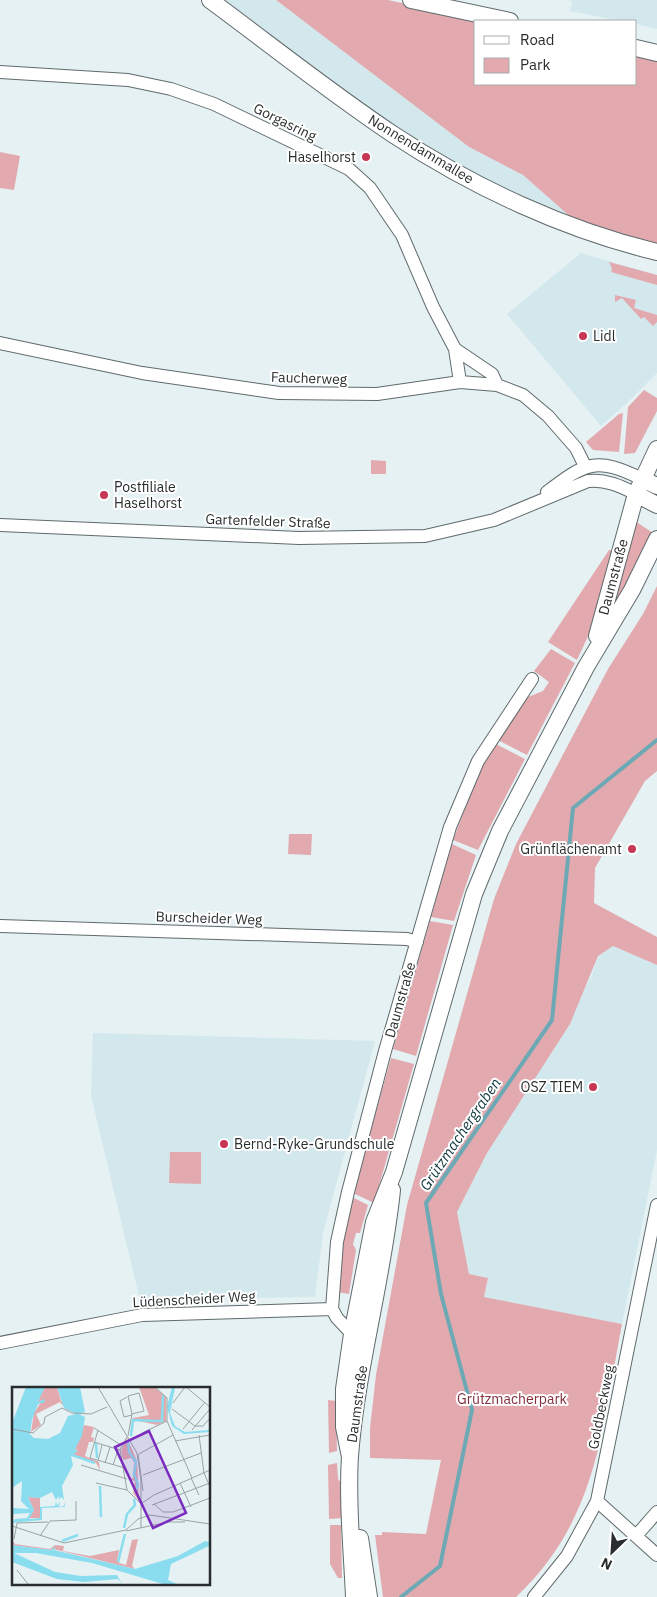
<svg xmlns="http://www.w3.org/2000/svg" width="657" height="1597" viewBox="0 0 657 1597" font-family="'IBM Plex Sans',sans-serif">
<style>
.built{fill:#d3e8ed}
.green{fill:#e2aaaf}
.lines{fill:none;stroke-linecap:round;stroke-linejoin:round}
.stream{stroke:#6da8b5;stroke-width:4}
.minor-casing{stroke:#606a6c;stroke-width:14}
.major-casing{stroke:#606a6c;stroke-width:18}
.minor{stroke:#fff;stroke-width:12}
.major{stroke:#fff;stroke-width:16}
.poi-dot{fill:#c73754;stroke:#fff;stroke-width:2}
.labels{text-anchor:middle;dominant-baseline:central;stroke-width:4;stroke-linejoin:round;paint-order:stroke}
.street-label{font-size:14px;fill:#292d2e;stroke:#fff}
.poi-label{font-size:14px;fill:#292d2e;stroke:#fff;text-anchor:end}
.park-label{font-size:14px;fill:#822f3c;stroke:#fff}
.water-label{font-size:15px;font-style:italic;fill:#113940;stroke:#fff}
.inset-river{fill:none;stroke:#8addef;stroke-width:2.5}
.inset-road{fill:none;stroke:#9aa3a4;stroke-width:1}
.view{fill:#7b2cbf;fill-opacity:0.15;stroke:#7b2cbf;stroke-width:2.5}
.inset-edge{fill:none;stroke:#292d2e;stroke-width:2.5}
</style>
<rect width="100%" height="100%" fill="#e5f1f3"/>
<!-- built -->
<path class="built" d="M219 0H276L469 147 523 175 574 220 516 195 415 142Z
M566 0H657V29L636 24V21H621L570 11 572 1Z
M581 253 657 275V373L631 399 601 426 507 314Z
M613 946 657 965V1150L622 1324 484 1297 488 1278 469 1274 457 1212 487 1153 591 977 598 956Z
M93 1033 375 1041 323 1233 315 1297 184 1299 141 1304 91 1096Z"/>
<!-- green -->
<path class="green" d="M276 0H388L485 21H476V84H636V54L657 58V246L574 220 523 175 469 147Z
M0 152 20 156 14 190 0 188Z
M609 262 657 275V285L611 272 612 269Z
M615 295 636 300 634 308 657 315V322L653 326 644 317 641 319 622 298 615 302Z
M644 390 657 398V411L635 453 624 454 628 407Z
M623 413 619 452 593 450 586 442 619 414Z
M371 460 386 461V474H371Z
M635 521 653 533 610 621Z
M609 550 616 551 590 632 577 660 548 642Z
M657 586V771L645 781 595 868 594 903 657 937V965L613 946 598 956 570 1024 487 1153 457 1212 469 1274 488 1278 484 1297 622 1324C602 1428 598 1520 516 1597H383L375 1535H382V1532L426 1534 441 1460 370 1458V1428L376 1375 407 1205 494 899 516 844 608 669 643 614Z
M551 649 575 663 527 755 496 739 523 699 543 691 549 682 534 671Z
M494 743 525 759 478 850 453 840 479 772Z
M289 834H312L311 855 288 854Z
M452 844 476 855 454 921 431 917Z
M430 921 453 925 416 1056 393 1049Z
M391 1058 414 1064 374 1203 353 1193Z
M170 1152H201V1184L169 1183Z
M352 1197 368 1205 360 1233H356L353 1244 356 1250 349 1294 336 1292 339 1254Z
M328 1400 336 1401 337 1451 329 1453Z
M337 1463 338 1479 343 1485 342 1518 329 1519 328 1465Z
M330 1525H341L342 1578H338L330 1564Z"/>
<g class="lines">
<!-- stream -->
<path class="stream" d="M401 1597 440 1566 472 1410 441 1294 426 1203 552 1020 573 808 657 740"/>
<defs>
<path id="minor" d="M0 72 128 80 171 89 214 104 349 169 370 188 402 235 433 307 455 349 460 382
M0 343 142 373 279 393 377 394 460 382 497 385 523 395 548 416 576 448 585 466
M455 349 492 374 497 385
M547 492C585 463 596 456 642 479
M0 525 299 538 425 536 494 520 588 481C605 479 621 486 636 494
M0 926 407 939 417 942
M352 1334 337 1318 332 1309 337 1242 348 1192 385 1051 450 827 478 761 532 679
M0 1343 142 1315 332 1309
M597 1501 657 1555
M636 1536 657 1512
M534 1597 567 1556 597 1501 657 1205"/>
<path id="major" d="M210 0C271 45 331 93 394 135 473 187 565 230 657 252
M411 0 510 21
M636 48 657 53
M642 479 657 486
M636 494 657 505
M597 636 636 494 657 449
M350 1457 344 1427V1389L352 1334 374 1222 394 1172 474 894 500 831 586 667 632 590 657 539
M360 1538 369 1597
M354 1597C352 1551 347 1502 350 1456 357 1366 383 1279 392 1190"/>
</defs>
<!-- minor casing -->
<use href="#minor" class="minor-casing"/>
<!-- major casing -->
<use href="#major" class="major-casing"/>
<!-- minor -->
<use href="#minor" class="minor"/>
<!-- major -->
<use href="#major" class="major"/>
</g>
<!-- markers -->
<g class="poi-dot">
<circle cx="366" cy="157" r="5"/>
<circle cx="583" cy="336" r="5"/>
<circle cx="104" cy="495" r="5"/>
<circle cx="632" cy="849" r="5"/>
<circle cx="593" cy="1087" r="5"/>
<circle cx="224" cy="1144" r="5"/>
</g>
<g class="labels">
<!-- street labels -->
<g class="street-label">
<text transform="translate(285 122) rotate(26)">Gorgasring</text>
<text transform="translate(421 149) rotate(31)">Nonnendammallee</text>
<text transform="translate(309 378) rotate(2)">Faucherweg</text>
<text transform="translate(268 521) rotate(2)">Gartenfelder Straße</text>
<text transform="translate(613 577) rotate(-75)">Daumstraße</text>
<text transform="translate(209 918) rotate(2)">Burscheider Weg</text>
<text transform="translate(400 1000) rotate(-74)">Daumstraße</text>
<text transform="translate(194 1299) rotate(-3)">Lüdenscheider Weg</text>
<text transform="translate(357 1404) rotate(-82)">Daumstraße</text>
<text transform="translate(601 1407) rotate(-79)">Goldbeckweg</text>
</g>
<!-- poi labels -->
<g class="poi-label">
<text x="356" y="157">Haselhorst</text>
<text x="593" y="336" text-anchor="start">Lidl</text>
<text x="114" y="487" text-anchor="start">Postfiliale<tspan x="114" dy="16">Haselhorst</tspan></text>
<text x="622" y="849">Grünflächenamt</text>
<text x="583" y="1087">OSZ TIEM</text>
<text x="234" y="1144" text-anchor="start">Bernd-Ryke-Grundschule</text>
</g>
<!-- park labels -->
<g class="park-label">
<text x="512" y="1399">Grützmacherpark</text>
</g>
<!-- water labels -->
<g class="water-label">
<text transform="translate(460 1134) rotate(-56)">Grützmachergraben</text>
</g>
</g>
<!-- overview -->
<g transform="translate(12 1387)">
<rect width="198" height="198" fill="#e5f1f3"/>
<path d="M33 0H45L49 14 65 26 55 23 48 15 24 27 29 38 19 45 22 26 29 15H26L29 3ZM127 0H142L154 10V34L145 38 122 33 119 50 121 31 137 28ZM72 38 82 40 79 50 82 51 81 55H77L73 69 87 75 88 83 84 76 59 68 66 64 63 62ZM115 51 125 74 127 114 121 106 123 94 116 93 121 91 122 75 119 71 111 73 109 64ZM16 110 28 111V131H17L22 123ZM113 146 107 176 114 178 120 153 126 152 120 179 123 182 41 162 38 163 0 158V153L3 157 38 162 43 158 52 159 51 164 78 169 107 163 105 176Z" fill="#e2aaaf"/>
<path d="M14 0H33L26 15 32 12 33 15 26 17 20 33 18 47 22 51 36 52 48 46 56 29 64 27 52 21 45 0H68L73 25 67 27 73 30 70 49 63 62 66 64 59 69 61 78 50 99 52 113 49 110 47 113V109L44 113 40 105 28 111 16 110 22 123 17 132 28 131V120L43 119 44 114 45 119 48 114 47 120 52 119V114L53 120 30 121V133L0 136 3 132 15 131 18 126 0 127V121L17 122 9 114 10 94 0 101V36ZM160 0H163L158 26 163 39 173 45 197 43V45L172 47 160 39 155 20ZM193 154 198 155 197 159 159 177 156 193 165 197H151L80 176 24 166H2L43 185 69 189 105 188 106 190 109 195 110 197 106 192 72 195 45 192 0 175V158L39 163 44 159 42 163 123 182 166 169Z" fill="#8addef"/>
<path class="inset-river" d="M144 34H150L151 8M119 49 121 33 144 34M116 54 117 65 124 75 122 87 126 98 123 105M84 56 85 71M60 68 83 76M88 99 89 130M112 141 115 127 123 118 122 112M50 154 66 148M106 175 113 147"/>
<path class="inset-road" d="M86 0 125 66 129 93V141M143 0 155 11V34L180 91M174 0 198 20M115 10 108 14 112 30 120 28M161 16 173 0M160 22 183 39H191L198 31M82 41 109 58M0 42 21 46 32 36 33 30 50 21 60 26 79 27 95 20M171 42 193 15M86 43 78 71 113 81M180 43 198 22M130 46 155 34M187 48 192 86 198 100M116 49 120 27 116 9 127 6 132 24 120 27M163 54 198 48M82 55 108 63M126 67 131 104M127 67 161 48M86 74 90 58M93 76 98 60M69 78 115 92M101 78 106 63M131 88 189 66M179 91 187 108M84 96 115 103 128 116M168 96 179 120M115 103 108 63 115 50M130 116 142 108 198 83M142 117 151 125H161L198 111M140 118 198 96M0 139 52 156 114 143 126 132 138 128 198 137M114 144 156 135H173M28 149 38 134 64 133V114M2 152 5 136 36 135M5 183 16 197"/>
<path class="view" d="M137 44 174 126 141 141 103 60Z"/>
<rect width="198" height="198" class="inset-edge"/>
</g>
<!-- legend -->
<rect x="474" y="20" width="162" height="65" fill="#ffffff" stroke="#a9abab"/>
<rect x="484" y="36" width="25" height="8" fill="#ffffff" stroke="#a9abab"/>
<text x="520" y="45" font-size="15" fill="#292d2e">Road</text>
<rect x="484" y="58" width="25" height="15" fill="#e2aaaf" stroke="#a9abab"/>
<text x="520" y="70" font-size="15" fill="#292d2e">Park</text>
<!-- north arrow -->
<g transform="translate(612 1552) rotate(205)" stroke="#ffffff" stroke-width="4" paint-order="stroke">
<path d="M0-4L9 19L0 12L-9 19Z" fill="#292d2e"/>
<text y="-8" font-size="14" font-weight="bold" text-anchor="middle" fill="#292d2e">N</text>
</g>
</svg>
